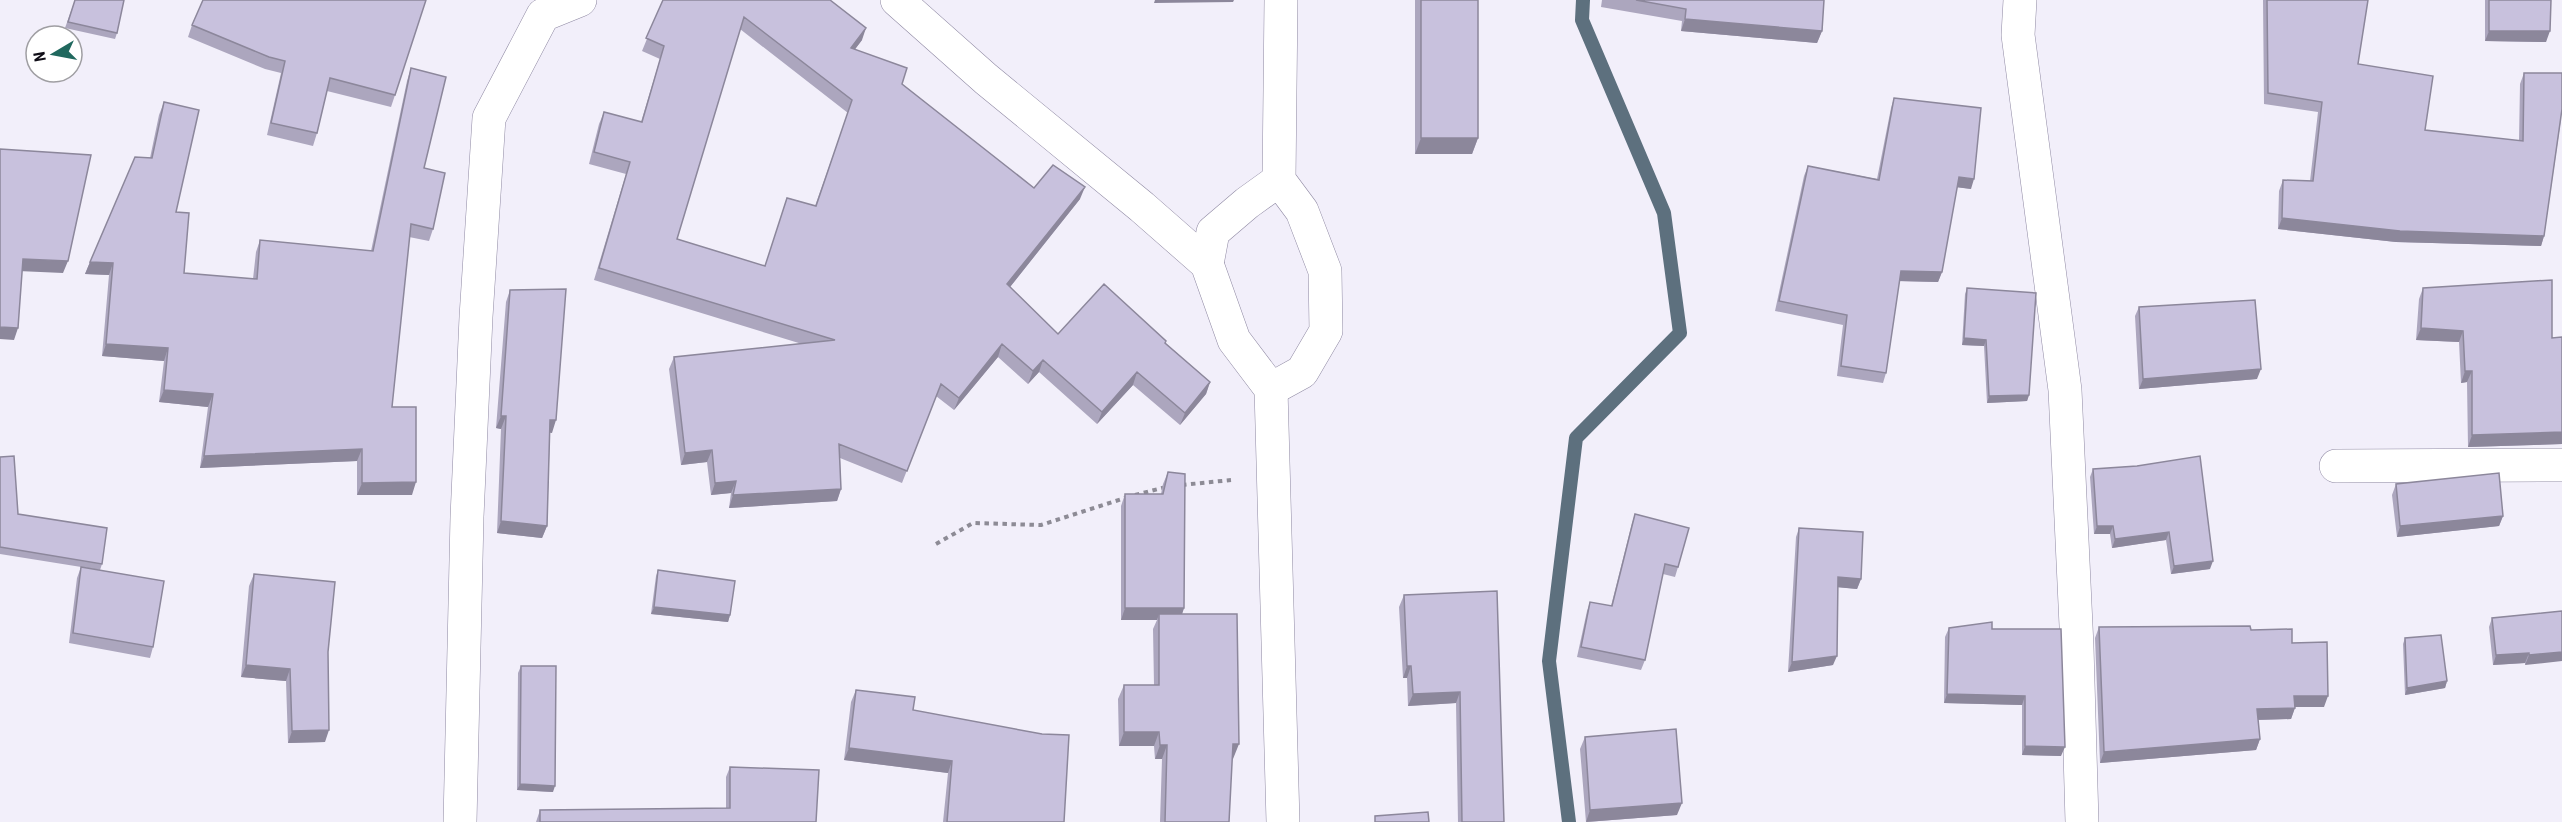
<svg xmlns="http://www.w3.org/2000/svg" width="2562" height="822" viewBox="0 0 2562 822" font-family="'Roboto Condensed',sans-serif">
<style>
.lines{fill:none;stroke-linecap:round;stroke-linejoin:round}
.stream{stroke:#5d707e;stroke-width:14}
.minor-casing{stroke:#8f89a3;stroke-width:34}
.tertiary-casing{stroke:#8f89a3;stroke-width:34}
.path{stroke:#8d8b95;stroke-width:4;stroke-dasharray:4.5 4.5;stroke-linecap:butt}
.minor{stroke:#fff;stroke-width:33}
.tertiary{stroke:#fff;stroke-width:33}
.wall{fill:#aca6be;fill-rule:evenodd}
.shaded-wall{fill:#8c879b}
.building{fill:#c8c1dd;stroke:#8c879b;stroke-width:1.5;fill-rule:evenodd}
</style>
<rect width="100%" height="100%" fill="#f2effa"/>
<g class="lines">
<!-- stream -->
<path class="stream" d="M1569 822 1549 661 1576 438 1680 333 1664 213 1582 20 1583 0"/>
<defs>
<path id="minor" d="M2020 0 2018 35 2065 390 2077 647 2082 822
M1279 180 1281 0
M1207 264 1213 232 1247 203 1279 180 1302 211 1325 271 1326 331 1302 372 1271 389
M2336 466 2562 465
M460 822 467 517 476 317 489 118 543 15 580 0"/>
<path id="tertiary" d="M897 0 986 79 1142 207 1207 264 1234 340 1271 389 1283 822"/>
</defs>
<!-- minor casing -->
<use href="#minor" class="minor-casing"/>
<!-- tertiary casing -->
<use href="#tertiary" class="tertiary-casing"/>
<!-- path -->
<path class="path" d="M1182 485 1231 480
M1135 495 1166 487
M936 544 973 523 1041 525 1128 497"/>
<!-- minor -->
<use href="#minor" class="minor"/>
<!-- tertiary -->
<use href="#tertiary" class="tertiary"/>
</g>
<!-- wall -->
<path class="wall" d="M75 0 117 33 115 39 65 28Z
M663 0 862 40 855 49 902 84 1034 188 1080 199 1010 287 1058 334 1166 341 1165 343 1210 382 1206 394 1180 425 1133 385 1097 424 1039 372 1028 384 998 357 954 410 936 396 902 483 840 458 841 489 837 501 729 508 731 493 711 495 707 462 681 465 669 369 674 357 802 344 594 280 626 174 589 164 599 124 604 112 641 122 660 59 642 51ZM740 29 848 113 815 206 787 198 765 266 677 239Z
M1415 0H1478V138L1472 154H1415Z
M1602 0H1824L1822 31 1817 43 1681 31 1682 21 1601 7Z
M2263 0H2368L2358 64 2425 130 2519 141 2520 84 2524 73 2561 119 2544 236 2541 246 2396 242 2278 229 2279 191 2283 180 2310 181 2318 112 2264 104Z
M2485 0H2551L2546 42 2485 41Z
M192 25 395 95 391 107 327 91 317 133 313 146 267 135 281 73 265 69 188 37Z
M411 68 424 168 433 229 429 241 409 237 392 407 412 495H357V461L200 468 208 407 159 402 164 361 102 356 109 275 85 274 90 262 150 158 159 115 164 102 184 273 253 279 256 252 260 240 371 251 407 81Z
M1894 98 1971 189 1957 187 1942 272 1938 282 1899 281 1886 373 1883 383 1837 376 1843 325 1775 311 1804 176 1808 166 1877 179 1891 108Z
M1967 288 2029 395 2027 401 1987 403 1984 346 1962 345 1965 294Z
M2423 288 2552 338 2562 337V444L2468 447 2467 382 2461 383 2459 342 2416 340 2419 299Z
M510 290 552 433 550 432 547 526 542 538 497 533 501 429 496 428 506 302Z
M2139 307 2257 379 2139 389 2135 316Z
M0 457 18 514 102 564 100 570 0 554Z
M2137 466 2210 569 2171 574 2166 540 2112 548 2110 534H2094L2090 477 2093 469Z
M1168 472 1184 608 1182 614 1233 759H1232L1229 822H1160L1162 759H1155L1154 746H1119L1118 699 1124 685H1154L1153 629 1157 620H1121V506L1125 494H1161L1163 484Z
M2396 484 2503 516 2499 526 2397 537 2392 495Z
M1635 514 1678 567 1675 577 1663 574 1645 660 1641 670 1577 657 1587 611 1590 602 1611 606 1632 523Z
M1799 528 1861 579 1857 589 1838 587 1833 665 1788 672 1796 537Z
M81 567 153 647 150 658 69 643 77 578Z
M658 570 730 615 728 622 651 614 656 576Z
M254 574 328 652 325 742 288 743 286 681 241 677 249 586Z
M1497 591 1504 822H1458L1456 703 1408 706 1407 678H1403L1399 607 1404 595Z
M2562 611 2525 665V663L2493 665 2489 627 2492 618Z
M2099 627 2251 630 2292 643 2324 707H2295L2291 719 2258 720 2260 739 2256 750 2100 763 2095 638Z
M1949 628 1992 629 2061 756 2022 755V705L1944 703 1945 637Z
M2405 638 2447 681 2445 688 2405 695 2403 644Z
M521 666 553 792 517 790 518 673Z
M856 690 913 710 1064 822H943L948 773 844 760 851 702Z
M1585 737 1677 815 1586 822 1580 749Z
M730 767 816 822H536L540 810 726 808V777Z"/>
<!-- shaded-wall -->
<path class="shaded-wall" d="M1155 0H1234L1233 2 1154 3Z
M1685 19 1822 31 1817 43 1681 31Z
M866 28 862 40 847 60 851 48Z
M2489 31H2550L2546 42 2485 41Z
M1421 138H1478L1472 154H1415Z
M1959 177 1974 179 1971 189 1955 187Z
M1085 187 1080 199 1002 297 1007 284Z
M2282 218 2544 236 2541 246 2396 242 2278 229Z
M23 259 68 261 63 273 18 271Z
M90 262 113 263 109 275 85 274Z
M1901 271 1942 272 1938 282 1897 281Z
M0 327 18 328 14 340 0 339Z
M2421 328 2463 331 2459 342 2416 340Z
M1964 338 1986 340 1984 346 1962 345Z
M106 344 168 348 164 361 102 356Z
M1002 344 998 357 954 410 959 398Z
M1043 360 1039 372 1028 384 1033 371Z
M2261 369 2257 379 2139 389 2143 379Z
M2465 371H2472L2467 382 2461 383Z
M1137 372 1133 385 1097 424 1102 412Z
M1210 382 1206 394 1180 425 1185 413Z
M164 390 213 394 208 407 159 402Z
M2029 395 2027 401 1987 403 1989 396Z
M501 416H506L501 429 496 428Z
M550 420H556L552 433 545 432Z
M2562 432V444L2468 447 2472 435Z
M362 449 357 461 200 468 204 456Z
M712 450 707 462 681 465 685 453Z
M736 481 731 493 711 495 715 483Z
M416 482 412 495H357L362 483Z
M841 489 837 501 729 508 733 495Z
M2503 516 2499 526 2397 537 2400 526Z
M501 521 547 526 542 538 497 533Z
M2097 526H2113L2110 534H2094Z
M2169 532 2166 540 2112 548 2115 539Z
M2213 561 2210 569 2171 574 2174 566Z
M1838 577 1861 579 1857 589 1835 587Z
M654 607 730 615 728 622 651 614Z
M1125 608H1184L1180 620 1159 614 1157 620H1121Z
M2562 652V661L2525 665 2529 655Z
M2529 653 2525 663 2493 665 2496 655Z
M1837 656 1833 665 1788 672 1792 662Z
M246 665 290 669 286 681 241 677Z
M1407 666H1411L1407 678H1403Z
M2447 681 2445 688 2405 695 2407 688Z
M1460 692 1456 703 1408 706 1413 694Z
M1947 694 2025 696 2022 705 1944 703Z
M2294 696H2328L2324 707H2290Z
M2295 708 2291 719 2253 720 2257 709Z
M329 730 325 742 288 743 292 731Z
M1124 732H1159L1154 746H1119Z
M2260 739 2256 750 2100 763 2104 752Z
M1233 744H1239L1233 759H1227Z
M1160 745H1167L1162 759H1155Z
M2025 746 2065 747 2061 756 2022 755Z
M849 748 952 761 948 773 844 760Z
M520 784 555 786 553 792 517 790Z
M1682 803 1677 815 1586 822 1590 810Z"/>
<!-- building -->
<path class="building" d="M75 0H124L117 33 68 22Z
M203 0H426L395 95 330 78 317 133 271 123 285 61 269 57 192 25Z
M663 0H830L866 28 851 48 907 68 902 84 1034 188 1053 165 1085 187 1007 284 1058 334 1104 284 1166 341 1165 343 1210 382 1185 413 1137 372 1102 412 1043 360 1033 371 1002 344 959 398 941 384 907 471 839 444 841 489 733 495 736 481 715 483 712 450 685 453 674 357 835 340 599 268 630 162 594 152 604 112 642 122 664 46 646 38ZM744 17 852 100 816 206 787 198 765 266 677 239Z
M1421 0H1478V138H1421Z
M1636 0H1824L1822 31 1685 19 1686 9Z
M2267 0H2368L2358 64 2433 76 2425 130 2523 141 2524 73H2562V109L2544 236 2400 231 2282 218 2283 180 2313 181 2322 102 2268 93Z
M2489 0H2551L2550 31H2489Z
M411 68 446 77 424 168 445 173 433 229 411 224 392 407H416V482L362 483V449L204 456 213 394 164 390 168 348 106 344 113 263 90 262 135 157 152 158 164 102 199 110 176 212 189 213 184 273 257 279 260 240 373 251Z
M1894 98 1981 108 1974 179 1959 177 1942 272 1901 271 1886 373 1841 366 1847 315 1779 301 1808 166 1879 180Z
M0 149 91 155 68 261 23 259 18 328 0 327Z
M2552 280V338L2562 337V432L2472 435V371H2465L2463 331 2421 328 2423 288Z
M1967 288 2036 293 2029 395 1989 396 1986 340 1964 338Z
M566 289 556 420H550L547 526 501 521 506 416H501L510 290Z
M2255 300 2261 369 2143 379 2139 307Z
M14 456 18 514 107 528 102 564 0 547V457Z
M2200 456 2213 561 2174 566 2169 532 2115 539 2113 526H2097L2093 469 2137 466Z
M1168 472 1185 474 1184 608H1125V494H1163Z
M2499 473 2503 516 2400 526 2396 484Z
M1635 514 1689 528 1678 567 1665 564 1645 660 1581 647 1590 602 1612 606Z
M1799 528 1863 532 1861 579 1838 577 1837 656 1792 662Z
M81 567 164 581 153 647 73 633Z
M658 570 735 581 730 615 654 607Z
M254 574 335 582 328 652 329 730 292 731 290 669 246 665Z
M1497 591 1504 822H1462L1460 692 1413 694 1411 666H1407L1404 595Z
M2562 611V652L2529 655V653L2496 655 2492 618Z
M1159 614H1237L1239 744H1233L1229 822H1165L1167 745H1160L1159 732H1124V685H1159Z
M1992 622V629H2061L2065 747 2025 746V696L1947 694 1949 628Z
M2250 626 2251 630 2292 629V643L2327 642 2328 696H2294L2295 708 2257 709 2260 739 2104 752 2099 627Z
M2441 635 2447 681 2407 688 2405 638Z
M521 666H556L555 786 520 784Z
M856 690 915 697 913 710 1042 734 1069 735 1064 822H947L952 761 849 748Z
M1676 729 1682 803 1590 810 1585 737Z
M730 767 819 770 816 822H540V810L730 808Z
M1428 812 1429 822H1375V816Z"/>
<!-- north arrow -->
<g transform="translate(54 54) rotate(260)"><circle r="28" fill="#ffffff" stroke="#9f9ea2" stroke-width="1.5"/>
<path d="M0-4.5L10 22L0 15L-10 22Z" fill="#20685e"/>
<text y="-9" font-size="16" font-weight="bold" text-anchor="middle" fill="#0f0d16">N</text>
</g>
</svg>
